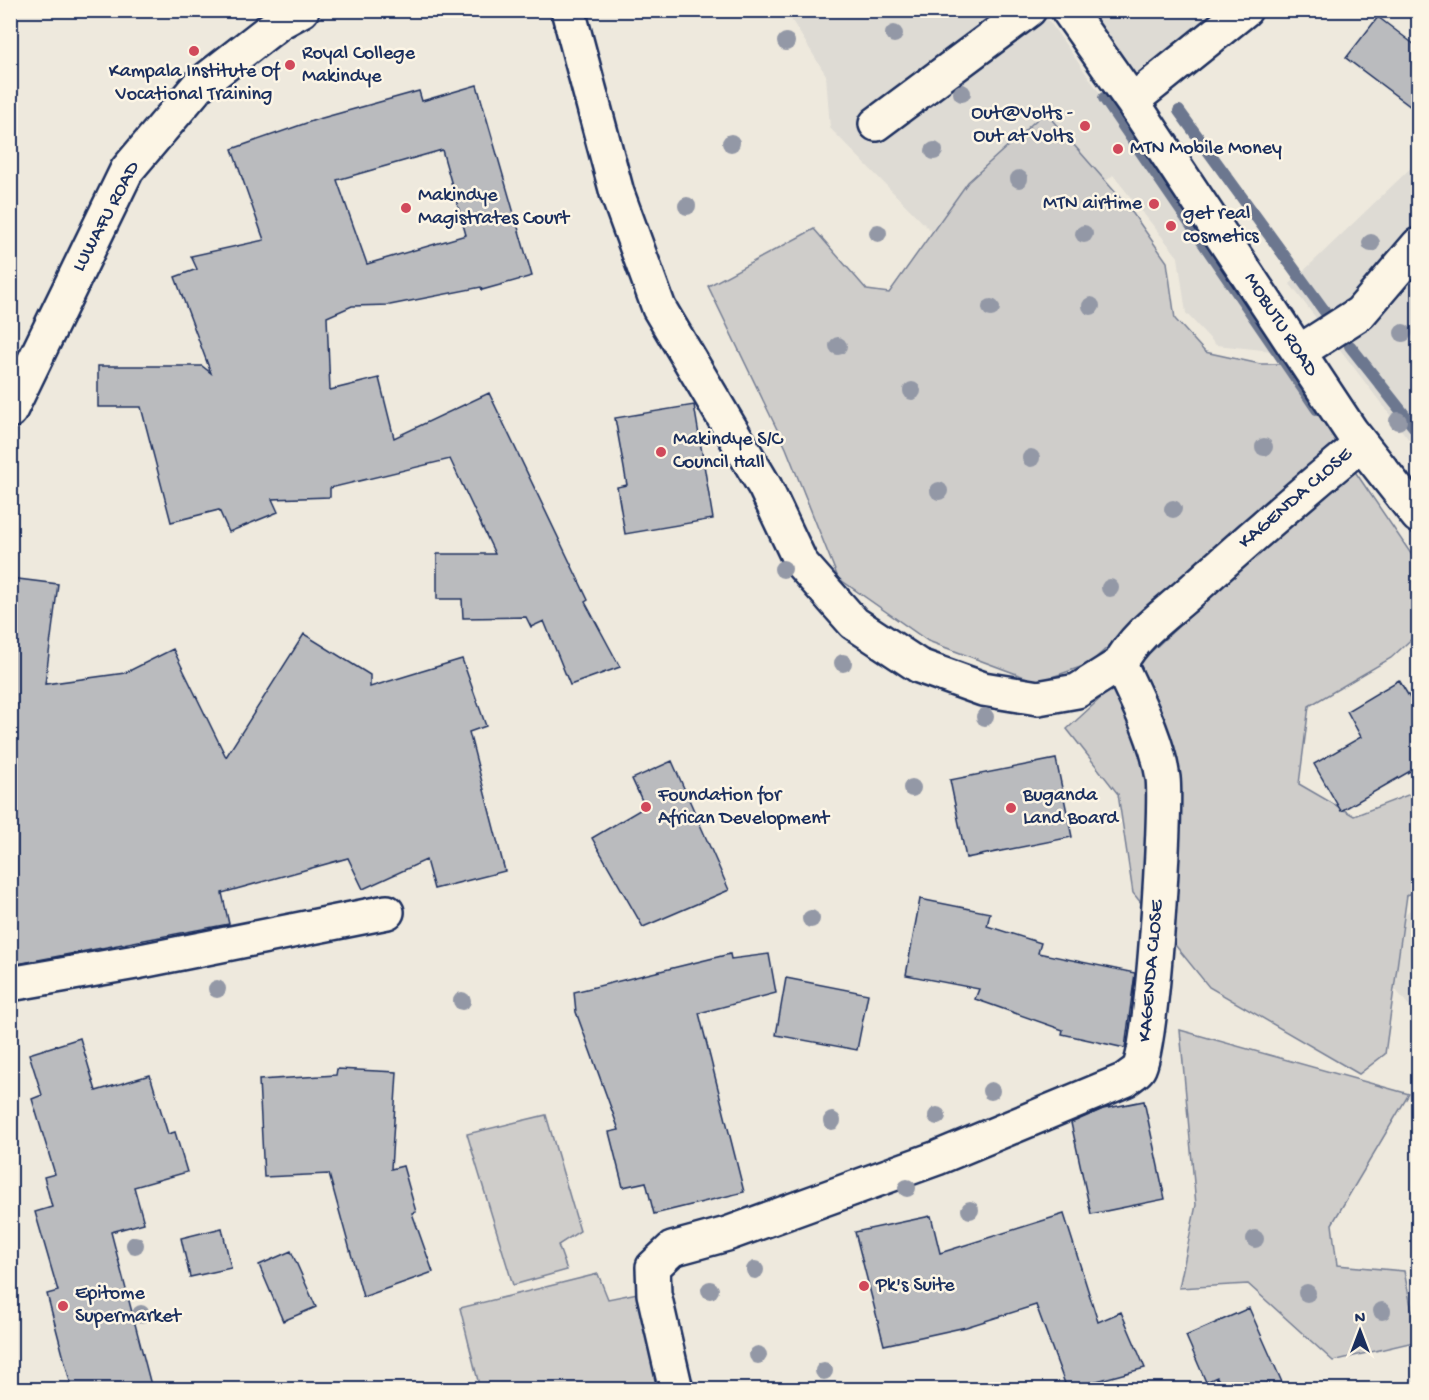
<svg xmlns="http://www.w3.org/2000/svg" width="1429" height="1400" viewBox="0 0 1429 1400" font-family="'Gochi Hand',sans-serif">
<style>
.built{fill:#dedbd4}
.green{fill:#cfcdca;stroke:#757e94;stroke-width:1.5}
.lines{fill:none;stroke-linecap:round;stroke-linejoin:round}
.stream{stroke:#6c778f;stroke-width:12}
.building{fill:#babbbe;stroke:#1b2f5e;stroke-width:1.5;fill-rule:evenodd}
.minor-casing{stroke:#1b2f5e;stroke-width:38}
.minor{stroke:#fcf5e5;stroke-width:33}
.tree{fill:#9398a6}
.poi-dot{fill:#d1495b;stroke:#fcf5e5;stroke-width:2}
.labels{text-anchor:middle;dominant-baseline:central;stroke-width:5;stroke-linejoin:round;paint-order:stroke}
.poi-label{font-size:20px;fill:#1b2f5e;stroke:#fcf5e5;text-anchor:start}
.street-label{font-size:20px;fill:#1b2f5e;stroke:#fcf5e5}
</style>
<rect width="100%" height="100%" fill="#eee9dd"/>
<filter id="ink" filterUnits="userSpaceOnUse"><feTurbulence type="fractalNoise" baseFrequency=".0167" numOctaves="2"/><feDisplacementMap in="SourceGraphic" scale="12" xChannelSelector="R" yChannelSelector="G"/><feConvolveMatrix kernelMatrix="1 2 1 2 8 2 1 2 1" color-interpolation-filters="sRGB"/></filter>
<g filter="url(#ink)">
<!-- built -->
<path class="built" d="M786 11H1042L1282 352 1216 345 1186 313 1178 257 1113 175 1027 249 968 182 932 232 830 128 826 75Z
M1084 11H1221L1135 81Z
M1418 161V446L1416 449 1290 284Z
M1418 904V1016L1360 948Z"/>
<!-- green -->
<path class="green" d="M1045 112 1129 208 1167 262 1175 319 1205 352 1260 364H1285L1338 439 1089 664 1038 682 928 641 838 578 786 448 708 286 814 229 867 290 889 293 968 182Z
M1354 470 1418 564V633L1391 658 1309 706 1299 784 1354 816 1418 791V891L1407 895 1385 1054 1359 1074 1209 987 1133 893 1118 794 1067 729 1292 522Z
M1180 1030 1409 1094 1332 1224 1337 1265 1404 1271 1418 1341 1333 1361 1248 1284 1179 1288 1196 1205Z
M546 1115 580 1231 558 1245 567 1270 513 1285 467 1134Z
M598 1274 608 1299 643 1292 665 1389H480L460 1308Z"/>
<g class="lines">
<!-- stream -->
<path class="stream" d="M1104 98 1317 409
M1179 111 1326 313
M1350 346 1418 432"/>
</g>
<!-- building -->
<path class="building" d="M1378 17 1419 48V113L1346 58Z
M477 85 532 276 482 290 481 287 390 305 352 306 327 317 330 390 379 378 394 438 489 393 588 600 585 602 620 667 570 685 544 621 531 627 526 617 463 618 462 599H437V554H495L450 459 330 488V497L272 499 278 512 229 532 219 510 171 522 141 407H98V366H202L211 373 175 277 197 269 191 256 264 240 232 149 315 120 419 91 422 101ZM442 150 466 235 367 264 337 180Z
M694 405 713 519 625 534 617 487 627 485 615 418Z
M10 578 58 584 45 684 125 673 173 649 226 757 304 634 370 675V687L462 659 486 726 469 732 505 871 434 889 426 860 363 889 348 858 222 893 229 924 17 964 10 927Z
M1399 680 1419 713V766L1341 811 1314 764 1361 737 1347 711Z
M1056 759 1072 837 966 858 950 780Z
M672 761 729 890 643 927 592 838 645 807 632 779Z
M920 899 990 913 987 926 1041 943 1038 953 1135 973 1125 1048 1062 1034 1063 1030 975 999 979 989 906 975Z
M730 954 731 959 769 954 776 993 699 1013 744 1192 654 1214 646 1182 623 1187 609 1132 619 1130 576 1012 574 992Z
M786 978 868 994 857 1050 776 1035Z
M80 1038 96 1091 150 1075 168 1134 175 1132 187 1172 134 1187 144 1223 111 1232 152 1389H72L47 1294 58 1291 35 1212 52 1207 44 1177 55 1174 32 1099 42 1095 29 1054Z
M337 1069 397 1072 391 1169 403 1166 416 1212 412 1213 433 1272 363 1297 329 1174 264 1177 259 1080 336 1075Z
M1144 1101 1165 1199 1091 1214 1071 1123 1103 1109Z
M1064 1214 1098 1322 1121 1312 1145 1368 1067 1389 1036 1305 966 1327 884 1345 855 1232 931 1216 940 1253Z
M222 1228 231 1268 190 1277 181 1238Z
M291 1251 316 1307 283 1321 259 1265Z
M1249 1308 1285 1389H1223L1217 1377 1206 1382 1186 1336Z"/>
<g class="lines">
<defs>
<path id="minor" d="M568 10 617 193 659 308 765 487 801 563 854 623 919 666 983 689 1038 698 1077 691 1120 664
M1068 10 1132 101 1351 431 1418 516
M1132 101 1245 10
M876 124 1029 10
M1299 352 1360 313 1418 245
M10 411 127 170 198 86 280 22 302 10
M10 984 136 962 387 912
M676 1390 654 1294 653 1267 672 1249 727 1234 937 1158 1125 1080C1129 1076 1136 1073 1139 1068 1152 1049 1167 810 1163 778 1157 738 1137 701 1120 664 1134 636 1163 616 1187 595 1244 543 1302 493 1361 444"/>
</defs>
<!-- minor casing -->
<use href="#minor" class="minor-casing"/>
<!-- minor -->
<use href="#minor" class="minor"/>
</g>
<!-- trees -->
<g class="tree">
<circle cx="894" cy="34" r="9"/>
<circle cx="786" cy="42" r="9"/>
<circle cx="962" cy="93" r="9"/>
<circle cx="731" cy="143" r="9"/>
<circle cx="934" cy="151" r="9"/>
<circle cx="1019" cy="179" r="9"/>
<circle cx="687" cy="206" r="9"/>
<circle cx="878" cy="233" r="9"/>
<circle cx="1084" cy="234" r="9"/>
<circle cx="1371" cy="243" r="9"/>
<circle cx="1091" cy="306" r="9"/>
<circle cx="991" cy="308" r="9"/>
<circle cx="1403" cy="333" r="9"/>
<circle cx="838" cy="346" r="9"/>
<circle cx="912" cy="391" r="9"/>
<circle cx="1398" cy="421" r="9"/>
<circle cx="1264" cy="447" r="9"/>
<circle cx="1031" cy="458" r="9"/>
<circle cx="939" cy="491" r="9"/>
<circle cx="1173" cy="509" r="9"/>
<circle cx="783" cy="569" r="9"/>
<circle cx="1110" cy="588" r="9"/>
<circle cx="843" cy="663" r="9"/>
<circle cx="985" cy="717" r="9"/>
<circle cx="912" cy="788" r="9"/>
<circle cx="811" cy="919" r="9"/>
<circle cx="217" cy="989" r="9"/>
<circle cx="462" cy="1001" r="9"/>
<circle cx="991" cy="1091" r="9"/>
<circle cx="937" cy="1116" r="9"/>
<circle cx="832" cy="1121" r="9"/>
<circle cx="907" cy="1188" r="9"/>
<circle cx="970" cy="1210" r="9"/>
<circle cx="1255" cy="1239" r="9"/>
<circle cx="135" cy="1245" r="9"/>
<circle cx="755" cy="1270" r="9"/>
<circle cx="710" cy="1290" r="9"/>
<circle cx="1307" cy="1293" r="9"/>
<circle cx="1382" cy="1311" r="9"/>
<circle cx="141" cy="1314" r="9"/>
<circle cx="758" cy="1355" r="9"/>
<circle cx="824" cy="1371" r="9"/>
</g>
</g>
<!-- markers -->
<g class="poi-dot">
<circle cx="194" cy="51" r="6"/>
<circle cx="290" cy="65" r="6"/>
<circle cx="1085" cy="126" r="6"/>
<circle cx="1118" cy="149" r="6"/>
<circle cx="1154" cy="204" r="6"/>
<circle cx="406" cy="208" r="6"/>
<circle cx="1171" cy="226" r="6"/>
<circle cx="661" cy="452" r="6"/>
<circle cx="646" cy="807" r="6"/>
<circle cx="1011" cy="808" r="6"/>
<circle cx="864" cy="1286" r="6"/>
<circle cx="63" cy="1306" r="6"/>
</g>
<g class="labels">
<!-- poi labels -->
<g class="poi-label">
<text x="302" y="54">Royal College<tspan x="302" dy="23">Makindye</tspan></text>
<text x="194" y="72" text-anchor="middle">Kampala Institute Of<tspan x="194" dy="23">Vocational Training</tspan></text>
<text x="1073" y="114" text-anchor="end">Out@Volts -<tspan x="1073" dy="23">Out at Volts</tspan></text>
<text x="1130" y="149">MTN Mobile Money</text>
<text x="418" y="196">Makindye<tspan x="418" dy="23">Magistrates Court</tspan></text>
<text x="1142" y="204" text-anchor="end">MTN airtime</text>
<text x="1183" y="214">get real<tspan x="1183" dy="23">cosmetics</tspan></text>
<text x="673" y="440">Makindye S/C<tspan x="673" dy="23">Council Hall</tspan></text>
<text x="658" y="796">Foundation for<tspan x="658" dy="23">African Development</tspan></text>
<text x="1023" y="796">Buganda<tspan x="1023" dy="23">Land Board</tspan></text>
<text x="876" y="1286">Pk's Suite</text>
<text x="75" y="1294">Epitome<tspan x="75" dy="23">Supermarket</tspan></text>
</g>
<!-- street labels -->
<g class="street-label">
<text transform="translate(107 217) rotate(-62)">LUWAFU ROAD</text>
<text transform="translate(1280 325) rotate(57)">MOBUTU ROAD</text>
<text transform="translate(1296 499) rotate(-41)">KAGENDA CLOSE</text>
<text transform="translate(1152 971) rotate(-85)">KAGENDA CLOSE</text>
</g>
</g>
<!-- margin -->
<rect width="1429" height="1400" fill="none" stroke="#fcf5e5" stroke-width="36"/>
<rect x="18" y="18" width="1393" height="1364" fill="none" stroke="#1b2f5e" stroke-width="2" filter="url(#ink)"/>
<!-- north arrow -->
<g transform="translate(1360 1331)" stroke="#fcf5e5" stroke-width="4.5" paint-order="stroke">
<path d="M0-4.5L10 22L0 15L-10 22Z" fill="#1b2f5e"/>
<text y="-9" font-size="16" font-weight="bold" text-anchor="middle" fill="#1b2f5e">N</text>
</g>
</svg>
